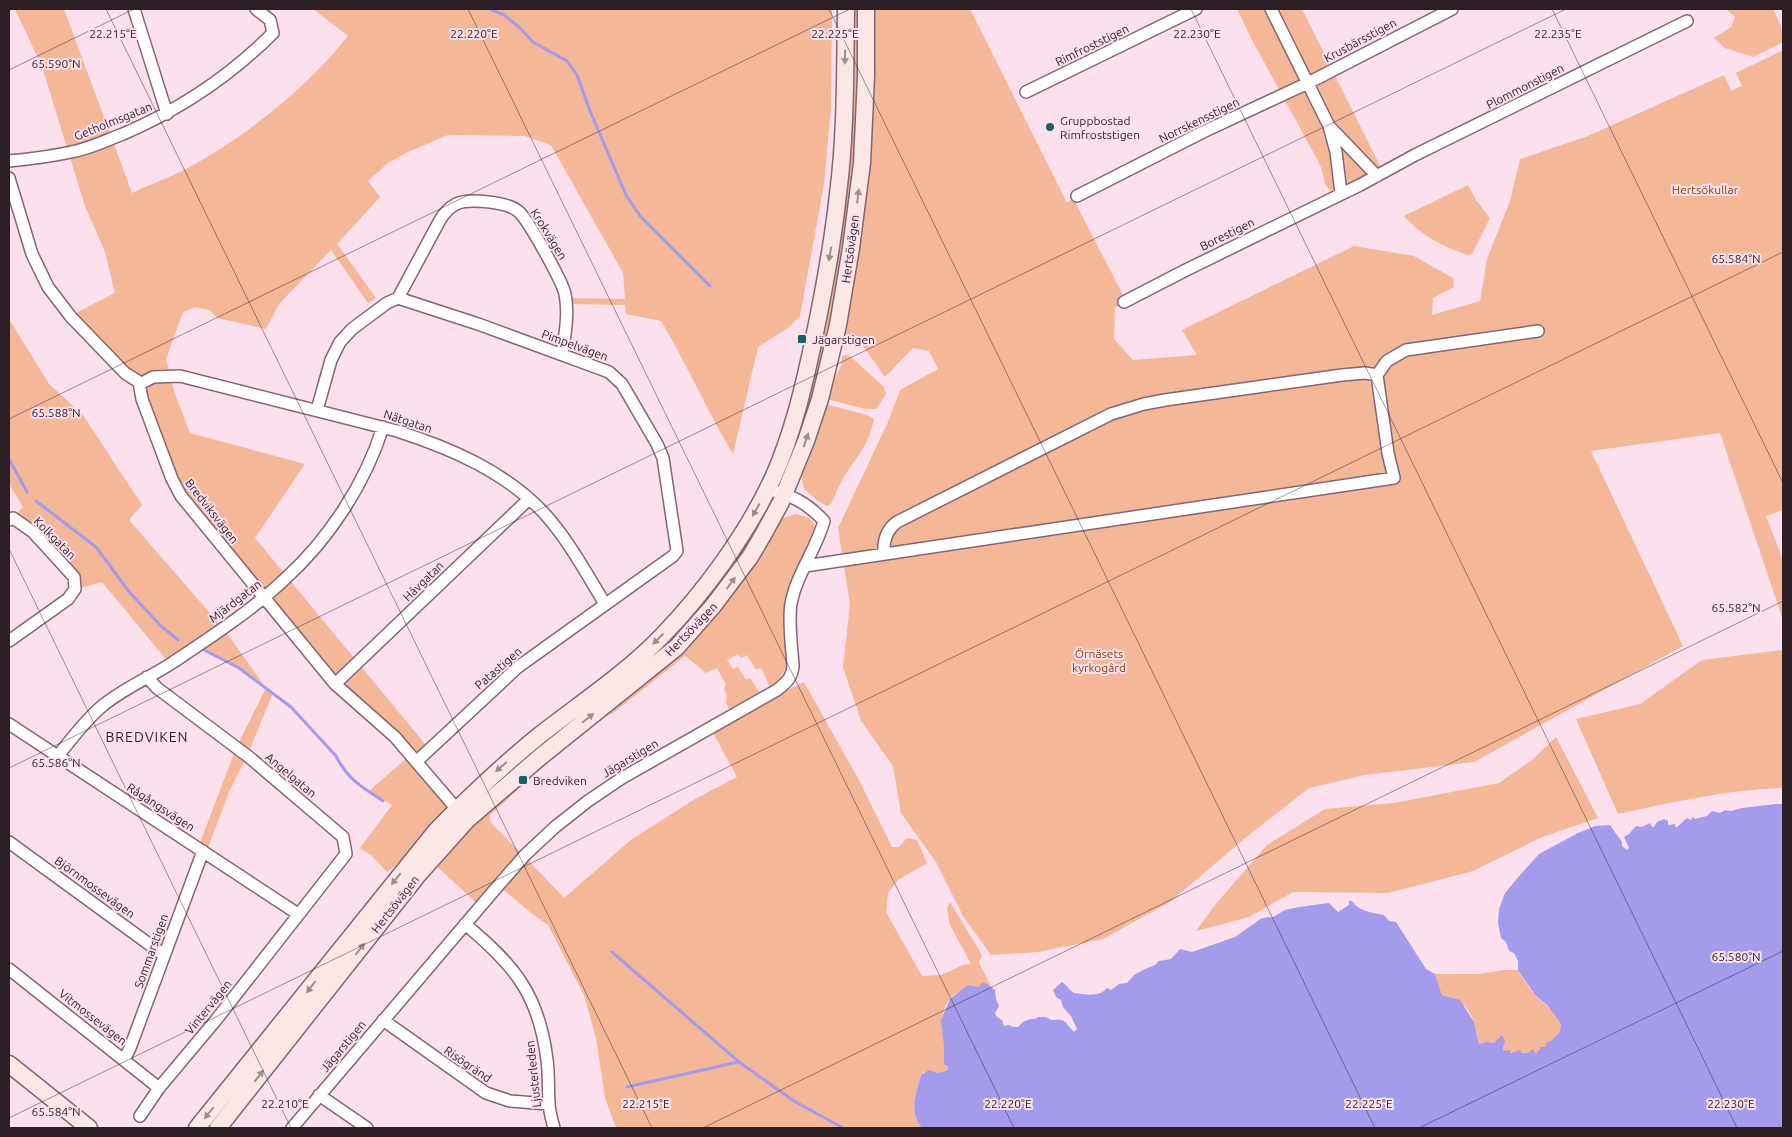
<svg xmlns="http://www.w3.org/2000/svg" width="1792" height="1137" viewBox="0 0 1792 1137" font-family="Ubuntu,sans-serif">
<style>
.green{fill:#f4b798}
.water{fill:#a59bed}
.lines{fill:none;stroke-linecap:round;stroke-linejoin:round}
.stream{stroke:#a59bed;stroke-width:3}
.street-casing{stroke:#836573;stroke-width:14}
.secondary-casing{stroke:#836573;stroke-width:19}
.street{stroke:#fff;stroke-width:11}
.secondary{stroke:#fce7e7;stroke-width:16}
.oneway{fill:#9e8d90}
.ticks{fill:none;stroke:#2b1f25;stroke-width:1;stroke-opacity:0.45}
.poi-dot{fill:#136366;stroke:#fde0ed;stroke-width:2}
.labels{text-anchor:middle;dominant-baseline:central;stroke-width:4;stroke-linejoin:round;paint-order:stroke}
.street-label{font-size:12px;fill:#2b1f25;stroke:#fde0ed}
.poi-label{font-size:12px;fill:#2b1f25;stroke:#fde0ed;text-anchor:start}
.park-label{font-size:12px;fill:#853a04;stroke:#fde0ed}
.neighbourhood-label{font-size:14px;letter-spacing:1px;fill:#2b1f25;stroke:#fde0ed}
.ticks-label{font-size:12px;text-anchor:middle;fill:#2b1f25;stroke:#fde0ed;stroke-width:4;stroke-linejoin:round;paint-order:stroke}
</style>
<rect width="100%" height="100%" fill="#fde0ed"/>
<!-- green -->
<path class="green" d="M15 9H64L132 193C153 183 177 175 197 163 254 130 307 87 348 36L313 9H832L831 108 824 184 800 316 788 328 758 347 733 454C707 411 687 364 661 321L626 314 625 305 566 304 565 298 625 299 623 273 551 145 525 136 448 135 408 152 388 163 368 181 380 197 337 244 376 298 368 303 331 250 279 304 266 329 218 318 209 310 195 307 183 312 166 359 175 394 190 433 305 464 255 538 430 750 417 762 457 809 406 858 387 872 371 855 360 848 392 805 369 791 410 755 337 683 177 489 141 392 70 316 115 293 105 252 85 206 42 67Z
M853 9H860L854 174 847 233 827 344 801 441H797L809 389Z
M866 9H970L1067 203 1073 198 1126 301 1115 308 1114 339 1133 360 1197 355 1182 330 1354 246 1414 256 1453 278 1454 287 1433 298 1432 315 1480 301 1487 259 1510 201 1520 159 1588 136 1724 75 1731 91 1742 86 1736 73 1783 50V510L1766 516 1783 560V620L1720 433 1591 451 1683 646 1474 762 1365 775 1309 788 1244 839 1170 902 1103 939 1038 952 991 955 963 916 936 862 901 813 893 766 861 721 843 667 850 604 838 528 888 422 900 390 938 369 929 351 913 348 885 377 856 336 836 334 851 249Z
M1237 9H1302L1383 172 1334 196 1325 184 1322 170 1318 161 1252 40Z
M1726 9H1773L1781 26 1783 42 1753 57 1725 48 1714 38 1731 27 1735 17Z
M1468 185 1476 200 1490 218 1472 254 1467 255C1443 246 1421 236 1404 216Z
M9 319 49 384 83 415 142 505 129 520 223 628 266 688 273 693 247 756 229 792 206 853 198 848 236 748 266 688 239 668 204 650H200L170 664 102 582 73 590V575L13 518 23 507 9 484Z
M846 355 851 357 884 387 886 394 876 409H865L827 399 832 382 841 366 842 356Z
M825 404 867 415 874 419C869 444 860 452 847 472 840 482 836 494 831 504L827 506 818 501 804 489 801 475 815 438Z
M796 514 809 518 814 523 815 529 801 564 788 662 778 683 770 688 762 669 759 668 756 670 747 655 741 658 738 654 727 660 733 669 738 667 746 680 750 678 759 692 729 709 726 703 727 696 724 689 726 684 717 668 706 673 685 656 612 714H609L548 759 519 789 490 815V822L524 856 564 898 632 839 695 799 737 777 710 727 804 682 860 782 892 847H899L907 838 917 840 927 863 898 880 888 893 886 912 922 976 941 975 963 965 971 964 950 925 947 908 950 902 982 955 979 963 991 986 986 983 979 987 968 985C963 991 954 993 949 1000 938 1017 943 1027 944 1046 945 1053 944 1058 946 1065L948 1067V1070L938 1073 924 1072 921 1075C916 1094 908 1110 922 1128H616L605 1098 596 1038 584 995 548 925 531 913 499 886 481 907 432 862 467 820 657 674 681 652 778 522 783 518Z
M757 521 763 524 747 552 672 643 498 783 496 781 519 758 616 683Z
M1783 650V788C1727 790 1673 802 1618 814L1576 719 1640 704 1702 660Z
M1556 737 1598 818 1542 837 1473 871 1388 893 1293 892 1249 917 1196 931 1215 905 1267 845 1325 809 1394 803 1499 783 1532 760Z
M1504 970H1518C1524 979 1529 989 1536 996 1544 1005 1569 1019 1558 1034 1552 1043 1542 1048 1535 1057L1531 1050 1530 1053 1503 1052V1047C1494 1043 1488 1041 1479 1044 1477 1037 1477 1030 1474 1023 1469 1006 1459 998 1442 995L1435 974H1479Z"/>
<!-- water -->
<path class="water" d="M1776 804H1783V1128H922C908 1111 916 1094 921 1075L929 1070 938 1073 948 1070V1067L944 1064V1048L941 1020 950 999 968 985 979 987 982 983H986L995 990 996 999 999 1006 995 1013 997 1017 1002 1020 1004 1026 1010 1025 1012 1027H1018L1023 1022 1030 1019H1035L1038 1017H1046L1051 1020C1068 1019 1063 1021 1074 1032L1077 1029 1071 1016 1063 1007 1061 1000 1056 997 1053 990 1062 982C1067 985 1070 991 1074 993 1085 994 1099 998 1107 988L1111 990 1119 984 1127 983 1134 975 1145 969 1155 965 1159 961 1171 959 1180 949 1192 952 1235 937 1262 918 1273 917 1285 910 1299 907 1329 903 1338 912 1349 905V901H1352C1358 911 1373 913 1384 915L1389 921 1396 922 1426 969 1435 974 1442 995 1460 1000 1474 1022 1479 1044 1486 1042 1494 1043 1502 1035 1505 1041 1503 1047V1051L1510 1050 1511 1053 1520 1050 1522 1053H1529L1531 1050 1533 1049 1536 1055 1537 1052 1540 1050V1047H1545L1547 1042 1551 1041 1559 1033 1561 1026 1559 1021 1548 1006 1535 995 1518 970V961L1514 953 1509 951 1506 942 1501 938 1498 923 1499 909 1505 893 1520 875 1539 854 1578 833 1595 826 1610 825 1622 842V846L1627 850 1629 848 1624 837 1629 834 1636 826 1642 827 1650 823 1652 827H1654L1657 822 1664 819 1668 821V825L1675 824 1676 828 1687 818 1691 820 1693 817 1695 819 1707 816 1712 811 1720 813 1725 810 1731 811 1742 808Z"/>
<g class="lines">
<!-- stream -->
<path class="stream" d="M490 9 504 15 520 28 533 42 567 61 577 75 590 111 626 195 640 216 710 286
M9 459 27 492
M36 501 96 547 130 593 161 626 178 640
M204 650 239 668 291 707 336 756C348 780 362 787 383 801
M612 952 739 1062 794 1101 843 1128
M627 1087 738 1062"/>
<defs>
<path id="street" d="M134 9 167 114
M1271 9 1329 126 1336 152 1341 193
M1026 92 1196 9
M1331 128 1377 176
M9 161C31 159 54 156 76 151 93 147 107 140 123 134 179 110 229 77 273 33L270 20 256 9
M9 178 32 254 48 287 71 317 125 373 139 382 142 399 172 479 181 496 335 684 395 737 461 814
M1077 196 1203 132 1308 83 1452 9
M398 298 440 220C444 213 449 208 456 204 469 198 507 202 518 211 528 219 562 281 565 294 569 313 565 335 562 354
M1124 302 1186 270 1360 185 1415 155 1687 21
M140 384 153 377 180 376 397 431C450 448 504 471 543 512 568 539 586 573 605 604
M317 410 331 360 340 342 352 329 387 303 398 298 478 324 609 372 622 384 657 444 663 458 677 551 673 556 518 667 417 761
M9 520 13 518 33 532 74 577 75 589 68 599 9 641
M884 554C883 541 886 530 897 522L1111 414 1144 404 1165 400 1342 375 1365 373 1377 375 1387 361 1406 350 1538 331
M805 566 1394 478 1388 453 1377 375
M335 684 529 499
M9 724 298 914
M58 756C71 739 85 721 101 707 122 689 149 678 172 663 211 637 251 611 285 579 329 539 365 484 383 427
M9 842 164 955
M465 924C514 965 539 994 547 1060 549 1074 548 1088 549 1102 549 1111 552 1120 554 1128
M9 969 159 1088
M383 1020 486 1093 510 1101 549 1104
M124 1060 130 1048 203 851
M319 1095 367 1128
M140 1116 159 1088 216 1020 346 854 343 837 249 757 157 688 147 677
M292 1128 491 894 525 855 555 827 588 801 622 778 777 690C786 683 792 678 793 666 792 648 788 622 791 604 796 575 816 550 824 521 806 502 793 496 767 489"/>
<path id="secondary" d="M9 1064 89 1128
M197 1128 436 831C469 797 503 765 540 735 581 703 625 674 661 637 704 593 747 534 773 478 793 433 804 386 814 338 824 290 833 242 838 194 846 133 845 70 846 9
M218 1128 417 876 467 820 539 758 677 647 713 606 750 557 763 535 781 502 806 441 820 399 838 325 851 248 862 163 866 76V9"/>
</defs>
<!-- street casing -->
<use href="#street" class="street-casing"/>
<!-- secondary casing -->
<use href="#secondary" class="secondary-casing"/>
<!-- street -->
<use href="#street" class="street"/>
<!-- secondary -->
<use href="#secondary" class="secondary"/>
</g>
<!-- one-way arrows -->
<defs><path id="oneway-solid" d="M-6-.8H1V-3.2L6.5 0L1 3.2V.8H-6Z" transform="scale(1.25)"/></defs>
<g class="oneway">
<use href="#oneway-solid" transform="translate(845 57) rotate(91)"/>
<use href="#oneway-solid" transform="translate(858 196) rotate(-83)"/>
<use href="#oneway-solid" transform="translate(830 254) rotate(100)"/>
<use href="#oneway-solid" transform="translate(806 440) rotate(-71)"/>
<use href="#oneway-solid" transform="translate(756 510) rotate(119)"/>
<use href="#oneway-solid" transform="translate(731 583) rotate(-54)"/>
<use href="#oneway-solid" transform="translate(658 639) rotate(135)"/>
<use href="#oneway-solid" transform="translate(588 718) rotate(-39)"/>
<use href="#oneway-solid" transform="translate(501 767) rotate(139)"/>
<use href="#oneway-solid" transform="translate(396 879) rotate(129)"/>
<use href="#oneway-solid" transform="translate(360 949) rotate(-52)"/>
<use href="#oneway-solid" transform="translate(311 987) rotate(128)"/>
<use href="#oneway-solid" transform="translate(259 1076) rotate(-52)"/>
<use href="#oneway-solid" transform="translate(209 1113) rotate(129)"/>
</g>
<!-- ticks -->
<path class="ticks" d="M106 9 652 1128M468 9 1014 1128M829 9 1375 1128M1191 9 1737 1128M1552 9 1783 483M9 70 134 9M9 419 850 9M9 549 291 1128M9 768 1566 9M9 1118 1783 252M703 1128 1783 601M1419 1128 1783 951"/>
<!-- markers -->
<g class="poi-dot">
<circle cx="1050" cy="127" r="5"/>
<rect x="797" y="334" width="10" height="10" rx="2.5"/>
<rect x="518" y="775" width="10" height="10" rx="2.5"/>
</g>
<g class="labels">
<!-- street labels -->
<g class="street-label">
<text transform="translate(1360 40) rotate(-28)">Krusbärsstigen</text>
<text transform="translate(1092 45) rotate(-26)">Rimfroststigen</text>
<text transform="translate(1525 86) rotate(-27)">Plommonstigen</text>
<text transform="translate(1199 120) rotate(-26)">Norrskensstigen</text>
<text transform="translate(113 121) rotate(-22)">Getholmsgatan</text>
<text transform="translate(549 234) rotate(58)">Krokvägen</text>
<text transform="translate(1227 234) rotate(-26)">Borestigen</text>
<text transform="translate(850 249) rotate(-82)">Hertsövägen</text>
<text transform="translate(575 345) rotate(20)">Pimpelvägen</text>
<text transform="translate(408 421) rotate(18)">Nätgatan</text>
<text transform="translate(212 511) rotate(52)">Bredviksvägen</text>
<text transform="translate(55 538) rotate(45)">Kolkgatan</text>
<text transform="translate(423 581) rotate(-44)">Håvgatan</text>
<text transform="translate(235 601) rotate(-37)">Mjärdgatan</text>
<text transform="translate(691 629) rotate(-46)">Hertsövägen</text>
<text transform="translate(498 668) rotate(-41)">Patastigen</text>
<text transform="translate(630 758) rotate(-31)">Jägarstigen</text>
<text transform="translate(291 775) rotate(40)">Angelgatan</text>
<text transform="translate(161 807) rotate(33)">Rågångsvägen</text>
<text transform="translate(95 887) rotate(36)">Björnmossevägen</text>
<text transform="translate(395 904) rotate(-52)">Hertsövägen</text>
<text transform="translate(151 951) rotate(-70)">Sommarstigen</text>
<text transform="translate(208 1007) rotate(-51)">Vintervägen</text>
<text transform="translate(93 1017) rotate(38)">Vitmossevägen</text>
<text transform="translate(343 1046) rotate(-50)">Jägarstigen</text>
<text transform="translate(468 1064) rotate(34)">Risögränd</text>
<text transform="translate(533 1074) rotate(-96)">Ljusterleden</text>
</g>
<!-- poi labels -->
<g class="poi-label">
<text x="1060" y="120">Gruppbostad<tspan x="1060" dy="14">Rimfroststigen</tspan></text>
<text x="812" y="339">Jägarstigen</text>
<text x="533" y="780">Bredviken</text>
</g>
<!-- park labels -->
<g class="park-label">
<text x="1705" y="189">Hertsökullar</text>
<text x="1099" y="653">Örnäsets<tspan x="1099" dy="14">kyrkogård</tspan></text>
</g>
<!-- neighbourhood labels -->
<g class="neighbourhood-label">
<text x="147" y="737">BREDVIKEN</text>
</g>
</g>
<g class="ticks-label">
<text x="113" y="38">22.215°E</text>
<text x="474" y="38">22.220°E</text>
<text x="835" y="38">22.225°E</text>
<text x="1197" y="38">22.230°E</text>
<text x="1558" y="38">22.235°E</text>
<text x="56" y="68">65.590°N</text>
<text x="1736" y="263">65.584°N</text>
<text x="56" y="417">65.588°N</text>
<text x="1736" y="612">65.582°N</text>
<text x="56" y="767">65.586°N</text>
<text x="1736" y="961">65.580°N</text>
<text x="285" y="1108">22.210°E</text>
<text x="646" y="1108">22.215°E</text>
<text x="1008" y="1108">22.220°E</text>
<text x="1369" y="1108">22.225°E</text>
<text x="1731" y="1108">22.230°E</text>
<text x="56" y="1116">65.584°N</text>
</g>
<!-- border -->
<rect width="1792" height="1137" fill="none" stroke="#2b1f25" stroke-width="20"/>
</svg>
